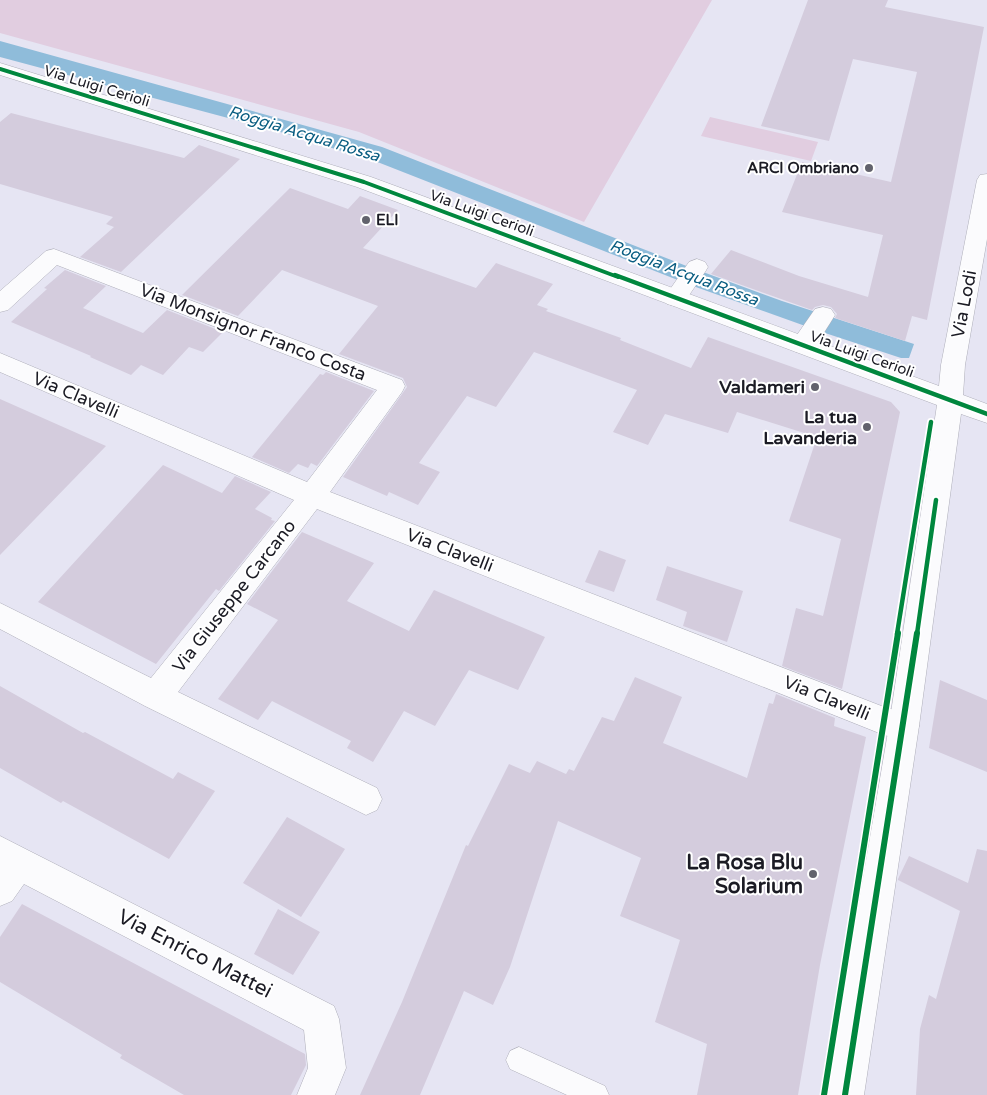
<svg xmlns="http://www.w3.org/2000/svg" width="987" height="1095" viewBox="0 0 987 1095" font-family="'Varela Round',sans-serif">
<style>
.green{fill:#e1cde0}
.water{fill:#8fbcda}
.building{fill:#d4ccdd}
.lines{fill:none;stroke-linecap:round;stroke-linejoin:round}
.service-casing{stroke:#aeaeb9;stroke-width:1}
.minor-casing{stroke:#aeaeb9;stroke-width:1}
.tertiary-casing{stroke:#aeaeb9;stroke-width:1}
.service{fill:#fbfbfd;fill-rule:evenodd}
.minor{fill:#fbfbfd;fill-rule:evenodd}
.tertiary{fill:#fbfbfd;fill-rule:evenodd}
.cycleway-far2-casing{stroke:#fff;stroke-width:6}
.cycleway-far1-casing{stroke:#fff;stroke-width:8}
.cycleway-casing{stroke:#fff;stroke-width:9}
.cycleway-far2{stroke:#00873e;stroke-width:4}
.cycleway-far1{stroke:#00873e;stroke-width:4.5}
.cycleway{stroke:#00873e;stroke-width:6}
.poi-dot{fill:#62626c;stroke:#fff;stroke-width:2}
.labels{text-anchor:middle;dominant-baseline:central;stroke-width:4;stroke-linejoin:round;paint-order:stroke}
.far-street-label{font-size:15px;fill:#1b1b24;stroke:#fff}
.far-poi-label{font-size:15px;font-weight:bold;fill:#1b1b24;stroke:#fff;text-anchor:end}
.far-water-label{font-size:16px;font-style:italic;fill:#095d81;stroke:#fff}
.street-label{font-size:18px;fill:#1b1b24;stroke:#fff}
.poi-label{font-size:18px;font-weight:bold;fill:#1b1b24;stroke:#fff;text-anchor:end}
.near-poi-label{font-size:21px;font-weight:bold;fill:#1b1b24;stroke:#fff;text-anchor:end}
.near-street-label{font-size:21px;fill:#1b1b24;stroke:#fff}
</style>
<rect width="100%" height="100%" fill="#e6e5f3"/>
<!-- green -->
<path class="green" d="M0 0H712L584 222 359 132 0 33Z
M710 117 818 142 811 161 701 136Z"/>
<!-- water -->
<path class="water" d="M0 41 382 147 684 265 782 301 914 344 909 358H901L822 332 693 286 380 163 284 133 0 57Z"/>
<!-- building -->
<path class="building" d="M808 0H888L885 7 984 27 927 320 912 316 905 341 835 318 837 314 831 307 823 305 815 307 812 310 711 274 731 250 799 276 868 297 883 235 782 212 802 162 891 182 917 72 853 59 829 141 761 126Z
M11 113 184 158 199 145 240 159 121 272 80 257 114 227 106 224 113 217 0 184V122Z
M290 188 348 209 360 196 398 210 363 248 476 288 496 263 553 284 537 305 548 309 546 311 621 338 620 340 691 368 708 337 891 402 900 412 842 689 782 666 796 608 823 616 841 539 789 521 817 437 737 412 728 433 665 414 648 445 613 432 637 390 534 352 496 407 467 396 419 463 440 472 418 505 389 492 387 496 343 477 407 387 403 378 339 354 378 306 282 270 238 316 182 295Z
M65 270 106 286 83 308 143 333 167 310 223 332 203 352 189 347 163 375 141 365 131 375 90 357 91 356 11 322 47 289 44 288Z
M326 372 374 391 317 466 311 463 308 468 298 464 289 473 252 457 320 374 323 375Z
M0 399 106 446 0 555Z
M163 465 222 493 235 476 271 492 255 509 272 518 271 520 275 521 219 591 216 589 156 664 38 602Z
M302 532 374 563 347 601 409 631 434 590 545 637 518 690 469 670 435 726 404 711 373 762 347 748 351 741 272 701 258 720 218 699 278 620 247 604Z
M599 550 626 560 614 592 585 582Z
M667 566 743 591 727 642 683 626 687 612 656 600Z
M635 677 682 697 663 743 747 778 769 703 773 704 776 694 835 718 834 726 866 737 820 965 798 1095H697L707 1044 655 1022 680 940 620 916 641 858 558 821 510 967 493 1005 464 991 420 1095H360L402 1002 466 845 468 846 509 764 530 773 537 761 566 774 569 769 574 771 602 717 614 721Z
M940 680 987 700V772L929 748Z
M0 686 83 733 85 732 173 779 178 772 215 791 169 859 63 801 61 803 0 768Z
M287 817 345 849 301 917 243 883Z
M977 849 987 851V1095H916L920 1029 929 995 936 999 960 911 898 880V879L909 856 968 883Z
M22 904 305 1054 306 1065 291 1095H184L120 1058 122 1055 0 982V937Z
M278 909 320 932 293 975 254 954Z"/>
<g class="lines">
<defs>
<path id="service" d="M519 1047 605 1086 609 1095H567L510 1069 506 1060 510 1051Z"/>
<path id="minor" d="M54 249 402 380 405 386 402 392 330 492 884 707 915 716 919 726 915 736 904 740 884 735 317 509 178 692 377 788 382 799 377 810 366 815 145 706 0 629V603L151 678 294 500 0 372V353L307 482 377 390 57 265 8 310 0 312V291L46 251Z
M697 259 705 262 708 267 705 272 683 304 675 306 667 304 664 298 689 262Z
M823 307 831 309 835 315C830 323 816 347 809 351 804 354 799 353 794 351L790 345 815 309Z
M0 836 334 1006 339 1019 346 1068 335 1095H297L308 1068 304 1030 24 884 12 901 0 906Z"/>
<path id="tertiary" d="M0 63 371 177 939 386 941 365 977 180 980 175 987 174V239L965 365 963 395 987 404V423L961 414 919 726 864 1095H826L889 726 937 405 357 187 0 75Z"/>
</defs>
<!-- service casing -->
<use href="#service" class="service-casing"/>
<!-- minor casing -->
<use href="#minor" class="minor-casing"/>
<!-- tertiary casing -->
<use href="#tertiary" class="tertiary-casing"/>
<!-- service -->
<use href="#service" class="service"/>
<!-- minor -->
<use href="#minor" class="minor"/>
<!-- tertiary -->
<use href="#tertiary" class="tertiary"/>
<defs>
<path id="cycleway-far2" d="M0 69 364 182 618 277"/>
<path id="cycleway-far1" d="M615 275 987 414
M897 634 931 422
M917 634 936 500"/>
<path id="cycleway" d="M824 1095 898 633
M845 1095 917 633"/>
</defs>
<!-- cycleway-far2 casing -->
<use href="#cycleway-far2" class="cycleway-far2-casing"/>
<!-- cycleway-far1 casing -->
<use href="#cycleway-far1" class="cycleway-far1-casing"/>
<!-- cycleway casing -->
<use href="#cycleway" class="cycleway-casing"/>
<!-- cycleway-far2 -->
<use href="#cycleway-far2" class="cycleway-far2"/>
<!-- cycleway-far1 -->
<use href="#cycleway-far1" class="cycleway-far1"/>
<!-- cycleway -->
<use href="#cycleway" class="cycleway"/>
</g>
<!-- markers -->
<g class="poi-dot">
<circle cx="869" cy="168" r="5"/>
<circle cx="366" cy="220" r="5"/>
<circle cx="815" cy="387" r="5"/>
<circle cx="867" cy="427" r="5"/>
<circle cx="813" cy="874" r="5"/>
</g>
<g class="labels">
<!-- far-street labels -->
<g class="far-street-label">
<text transform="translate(97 86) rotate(17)">Via Luigi Cerioli</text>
<text transform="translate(482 213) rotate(20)">Via Luigi Cerioli</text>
<text transform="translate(862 354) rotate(20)">Via Luigi Cerioli</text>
</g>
<!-- far-poi labels -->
<g class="far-poi-label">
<text x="859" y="168">ARCI Ombriano</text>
<text x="376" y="220" text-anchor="start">ELI</text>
</g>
<!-- far-water labels -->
<g class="far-water-label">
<text transform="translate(304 134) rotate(17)">Roggia Acqua Rossa</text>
<text transform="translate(684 273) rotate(21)">Roggia Acqua Rossa</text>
</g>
<!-- street labels -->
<g class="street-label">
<text transform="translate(964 304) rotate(-79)">Via Lodi</text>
<text transform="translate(253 332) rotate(21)">Via Monsignor Franco Costa</text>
<text transform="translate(76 395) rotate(23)">Via Clavelli</text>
<text transform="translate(450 550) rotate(21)">Via Clavelli</text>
<text transform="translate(234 596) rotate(-52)">Via Giuseppe Carcano</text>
<text transform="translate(827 698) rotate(22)">Via Clavelli</text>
</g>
<!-- poi labels -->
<g class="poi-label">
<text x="805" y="387">Valdameri</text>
<text x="857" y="417">La tua<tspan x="857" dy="21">Lavanderia</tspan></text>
</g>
<!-- near-poi labels -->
<g class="near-poi-label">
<text x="803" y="862">La Rosa Blu<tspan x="803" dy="24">Solarium</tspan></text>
</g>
<!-- near-street labels -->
<g class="near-street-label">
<text transform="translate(195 954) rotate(27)">Via Enrico Mattei</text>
</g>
</g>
</svg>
